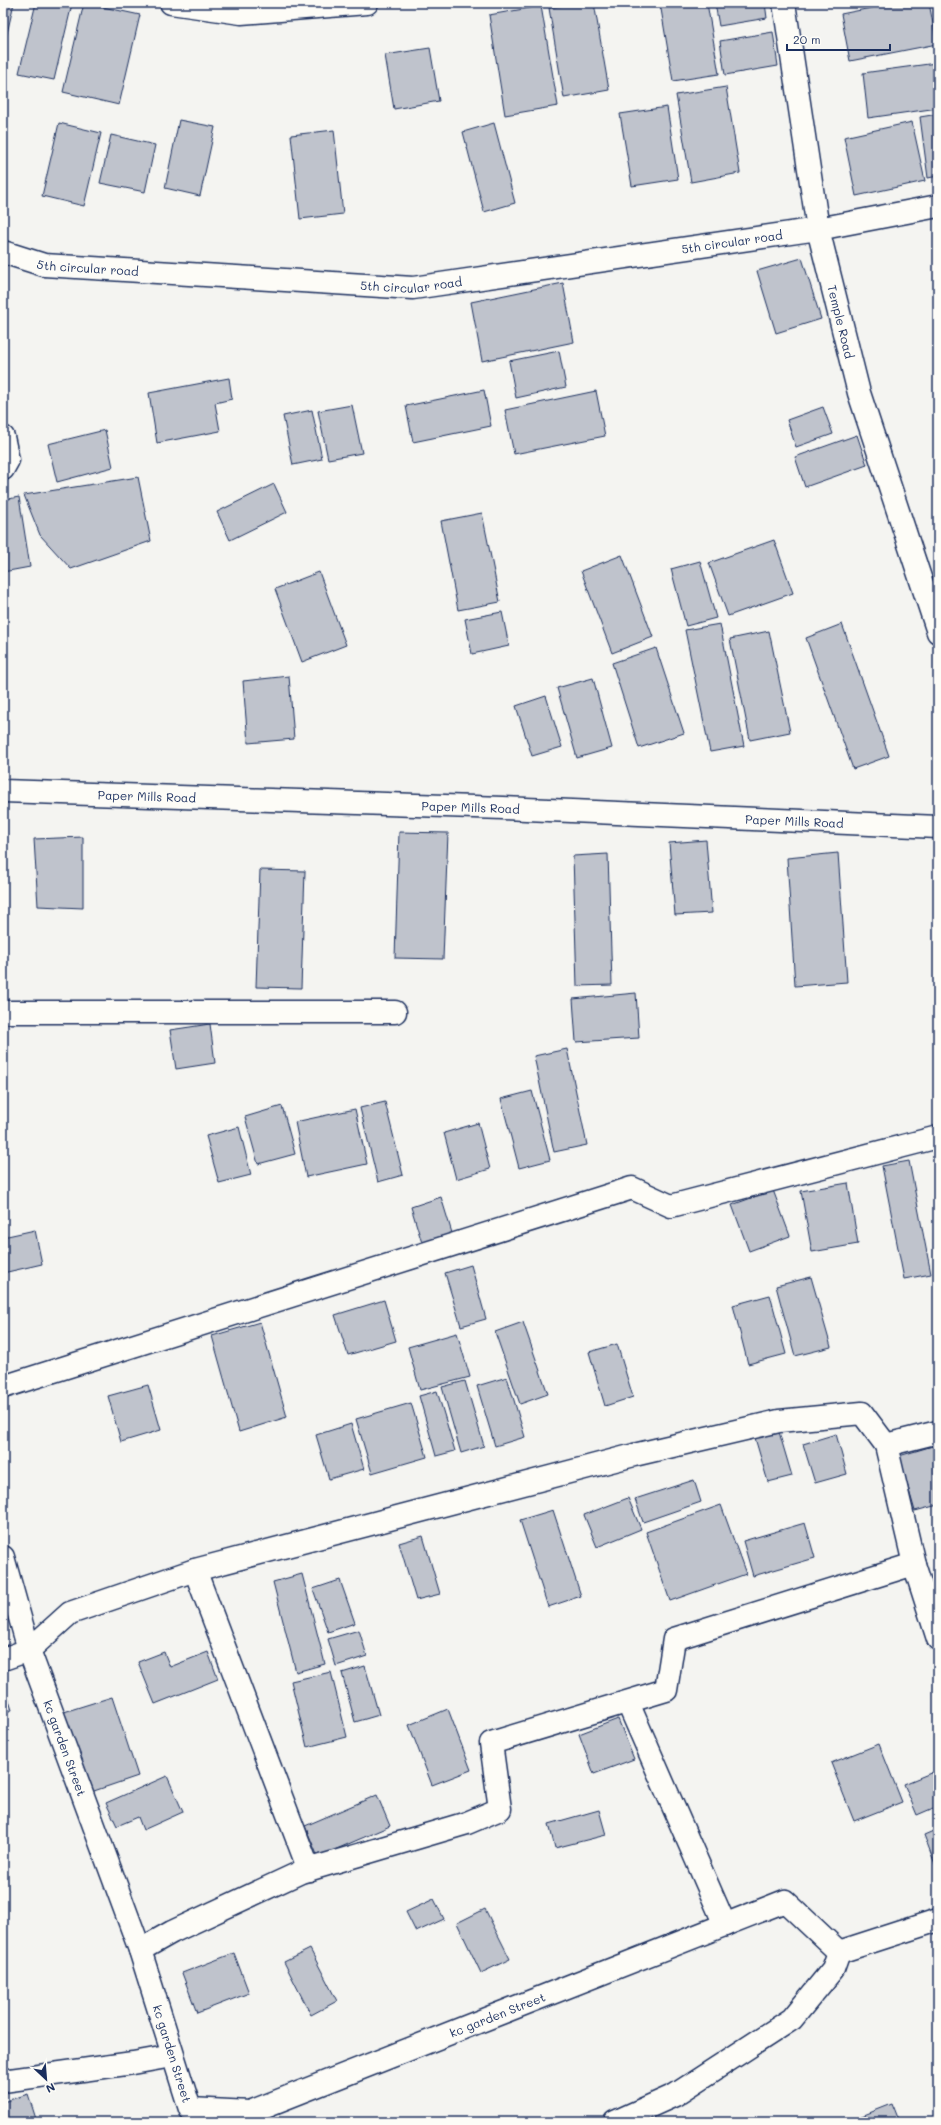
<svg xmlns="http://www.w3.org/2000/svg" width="941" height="2125" viewBox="0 0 941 2125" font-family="Mali,sans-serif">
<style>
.building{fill:#bfc3cc;stroke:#1b2f5e}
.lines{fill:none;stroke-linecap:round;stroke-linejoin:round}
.minor-casing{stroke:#1b2f5e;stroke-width:25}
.secondary-casing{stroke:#1b2f5e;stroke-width:25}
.minor{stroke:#fdfcf7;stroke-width:22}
.secondary{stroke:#fdfcf7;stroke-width:22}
.labels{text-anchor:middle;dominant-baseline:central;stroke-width:4;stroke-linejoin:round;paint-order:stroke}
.street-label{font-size:12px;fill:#1b2f5e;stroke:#fdfcf7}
</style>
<rect width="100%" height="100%" fill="#f4f4f1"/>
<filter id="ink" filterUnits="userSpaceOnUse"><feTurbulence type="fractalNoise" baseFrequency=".025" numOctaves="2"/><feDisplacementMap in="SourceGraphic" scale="8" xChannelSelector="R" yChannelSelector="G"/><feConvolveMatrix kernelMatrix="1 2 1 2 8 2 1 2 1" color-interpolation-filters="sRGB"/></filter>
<g filter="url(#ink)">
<!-- building -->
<path class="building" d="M3 3H14L3 51Z
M36 3 72 4 54 80 19 73Z
M84 3 140 15 119 105 63 92Z
M576 3H594L609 90 564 98 549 8Z
M660 3H707L719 74 673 81Z
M715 3H765L767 18 719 26Z
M896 3H929L937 44 850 61 841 14Z
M541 6 558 106 505 115 489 15Z
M773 32 778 66 725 75 720 41Z
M430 48 439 101 394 109 385 55Z
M936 63 938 108 868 118 863 73Z
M726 87 740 173 691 182 676 95Z
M667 107 678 179 632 186 620 114Z
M938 114V176L928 178 920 117Z
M179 120 215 127 200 196 165 188Z
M912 122 925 181 856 196 844 137Z
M59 123 101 133 84 206 42 196Z
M494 123 515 203 484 212 463 132Z
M334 130 343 214 300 219 291 135Z
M111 135 155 145 145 192 100 183Z
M802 258 821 319 776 333 757 271Z
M563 283 574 342 482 361 471 302Z
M559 351 566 387 516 398 509 361Z
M229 378 232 399 215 403 220 431 157 443 149 393Z
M484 390 491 426 413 442 406 406Z
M596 391 605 436 514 454 505 410Z
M352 405 362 453 328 459 318 411Z
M823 407 833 434 796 447 787 420Z
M312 410 322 459 293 465 283 416Z
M105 430 113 467 57 482 48 444Z
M857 435 867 465 805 487 795 457Z
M138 477 151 541 71 569 40 535 24 495Z
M274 484 287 512 230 540 217 512Z
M19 497 30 567 3 572V500Z
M482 513 500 602 458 610 441 521Z
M774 540 793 593 728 616 709 563Z
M622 555 653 637 612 653 581 571Z
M700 561 716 618 686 626 671 569Z
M319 572 346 645 302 662 275 589Z
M502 612 509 646 472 654 465 619Z
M720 624 744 746 710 752 685 630Z
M842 624 889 756 853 769 806 638Z
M769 631 790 732 750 740 730 639Z
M656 648 684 733 639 748 612 663Z
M289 676 294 739 248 743 243 681Z
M593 678 612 748 577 758 557 688Z
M546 696 562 747 532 756 516 706Z
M399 832 448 833 443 959 395 958Z
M83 837V908L38 906 34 839Z
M706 840 712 913 675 915 669 843Z
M838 853 847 982 795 986 787 858Z
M608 854 612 985 577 986 573 856Z
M260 870 305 871 301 988 256 987Z
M636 993 639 1038 576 1042 573 999Z
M210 1024 215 1063 176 1069 170 1030Z
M3 1040 6 1063H3Z
M567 1049 587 1145 554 1152 534 1056Z
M532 1091 550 1160 519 1168 501 1099Z
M385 1102 403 1175 378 1182 360 1108Z
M282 1106 295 1154 258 1164 245 1117Z
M355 1109 367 1164 306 1177 295 1122Z
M478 1123 490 1169 456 1179 444 1133Z
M239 1127 251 1175 219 1183 206 1136Z
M909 1161 931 1274 904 1279 882 1166Z
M848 1183 858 1244 812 1252 801 1191Z
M773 1190 790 1236 749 1251 732 1205Z
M441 1197 452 1233 422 1243 411 1207Z
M35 1230 42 1264 3 1273V1237Z
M471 1265 486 1319 461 1326 445 1273Z
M811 1277 831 1347 795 1356 776 1286Z
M770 1295 786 1354 748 1364 733 1305Z
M384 1300 396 1341 348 1355 335 1315Z
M260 1322 287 1417 239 1432 212 1336Z
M523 1322 548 1394 520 1404 495 1332Z
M457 1333 470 1377 420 1390 408 1347Z
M617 1344 633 1397 605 1406 589 1352Z
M507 1377 525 1437 495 1446 477 1386Z
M465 1381 484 1446 461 1453 442 1387Z
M148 1385 161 1430 121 1442 108 1396Z
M437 1391 455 1451 436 1456 419 1396Z
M411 1403 427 1457 372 1473 356 1419Z
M351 1424 364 1469 329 1479 316 1435Z
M779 1432 792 1476 768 1482 755 1438Z
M836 1434 847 1474 815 1483 803 1444Z
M936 1445 938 1452V1505L915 1511 899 1456Z
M694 1480 701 1502 643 1522 635 1499Z
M628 1498 641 1529 597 1547 584 1515Z
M721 1505 746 1574 670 1601 646 1532Z
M553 1510 581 1596 548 1607 520 1520Z
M805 1523 815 1558 753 1576 743 1541Z
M423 1536 440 1594 416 1600 399 1543Z
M302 1574 325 1664 296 1672 273 1582Z
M340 1580 355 1623 328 1632 313 1589Z
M359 1630 367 1656 336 1666 328 1639Z
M164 1652 170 1667 208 1652 218 1679 155 1704 138 1662Z
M365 1666 379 1715 355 1722 342 1673Z
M331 1672 347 1737 307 1747 291 1681Z
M3 1682 12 1710 3 1713Z
M112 1697 138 1776 91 1792 64 1712Z
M448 1709 471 1770 432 1785 409 1725Z
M618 1719 634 1759 594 1774 579 1734Z
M879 1744 902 1802 854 1821 831 1763Z
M938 1770V1806L917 1815 904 1784Z
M167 1776 183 1812 143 1830 138 1817 117 1826 106 1803Z
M377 1795 390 1826 318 1857 305 1826Z
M599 1810 606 1835 555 1848 549 1824Z
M938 1829V1872L924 1835Z
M434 1899 444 1919 416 1932 406 1912Z
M485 1909 510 1959 481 1973 457 1923Z
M310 1949 337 2001 311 2015 284 1962Z
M234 1953 249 1993 197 2013 182 1973Z
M28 2094 37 2122H3V2102Z
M892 2104 899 2122H861L859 2117Z"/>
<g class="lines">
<defs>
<g id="minor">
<path d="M171 3 241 13 367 3"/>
<path id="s1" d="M784 3 818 229 859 393 938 632"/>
<path id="s2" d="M3 252 44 265 413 288 818 229 938 206"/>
<path d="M3 437 8 460 3 469"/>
<path d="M3 1012H395"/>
<path d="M3 1387 632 1188 671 1206 938 1137"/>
<path d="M886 1445 938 1432"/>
<path id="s3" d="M3 1557 29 1650 140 1950 190 2109 250 2112 785 1901 839 1952 833 1969 792 2019 675 2095 615 2122"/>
<path d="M195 1570 309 1870"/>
<path d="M3 1659 29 1650 70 1613 195 1570 634 1455 779 1421 862 1413 886 1445 914 1564 938 1639"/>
<path d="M628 1703 725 1925"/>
<path d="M140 1950 172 1932 301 1872 467 1823 500 1809 491 1743 666 1690 674 1639 914 1564"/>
<path d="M839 1952 938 1920"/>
<path d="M3 2081 133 2063 172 2056"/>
</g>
<g id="secondary">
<path id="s4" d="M3 791 503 808 938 827"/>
</g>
</defs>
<!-- minor casing -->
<use href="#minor" class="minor-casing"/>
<!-- secondary casing -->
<use href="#secondary" class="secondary-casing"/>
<!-- minor -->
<use href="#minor" class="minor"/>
<!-- secondary -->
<use href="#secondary" class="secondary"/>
</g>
</g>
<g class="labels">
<!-- street labels -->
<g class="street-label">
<text stroke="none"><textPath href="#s2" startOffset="735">5th circular road</textPath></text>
<text stroke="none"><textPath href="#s2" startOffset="87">5th circular road</textPath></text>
<text stroke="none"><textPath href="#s2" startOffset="411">5th circular road</textPath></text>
<text stroke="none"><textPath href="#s1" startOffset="324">Temple Road</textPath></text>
<text stroke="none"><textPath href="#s4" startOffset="144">Paper Mills Road</textPath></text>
<text stroke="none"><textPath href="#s4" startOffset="468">Paper Mills Road</textPath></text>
<text stroke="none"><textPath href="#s4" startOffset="792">Paper Mills Road</textPath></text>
<text stroke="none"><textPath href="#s3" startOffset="201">kc garden Street</textPath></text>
<text stroke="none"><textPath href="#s3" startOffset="909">kc garden Street</textPath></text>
<text stroke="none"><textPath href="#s3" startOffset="525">kc garden Street</textPath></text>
</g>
</g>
<!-- margin -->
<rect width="941" height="2125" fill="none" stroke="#fdfcf7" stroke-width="16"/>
<rect x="8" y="8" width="925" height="2109" fill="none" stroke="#1b2f5e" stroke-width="1.5" filter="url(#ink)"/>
<!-- north arrow -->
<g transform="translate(46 2079) rotate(154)" stroke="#fdfcf7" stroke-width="3" paint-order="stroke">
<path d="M0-3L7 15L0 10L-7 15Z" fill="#1b2f5e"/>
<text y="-6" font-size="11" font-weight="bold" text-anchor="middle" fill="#1b2f5e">N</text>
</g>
<!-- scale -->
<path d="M787 44v6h103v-6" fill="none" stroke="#1b2f5e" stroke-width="2"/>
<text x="793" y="44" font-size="12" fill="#1b2f5e" stroke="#fdfcf7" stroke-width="3" paint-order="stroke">20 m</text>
</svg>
